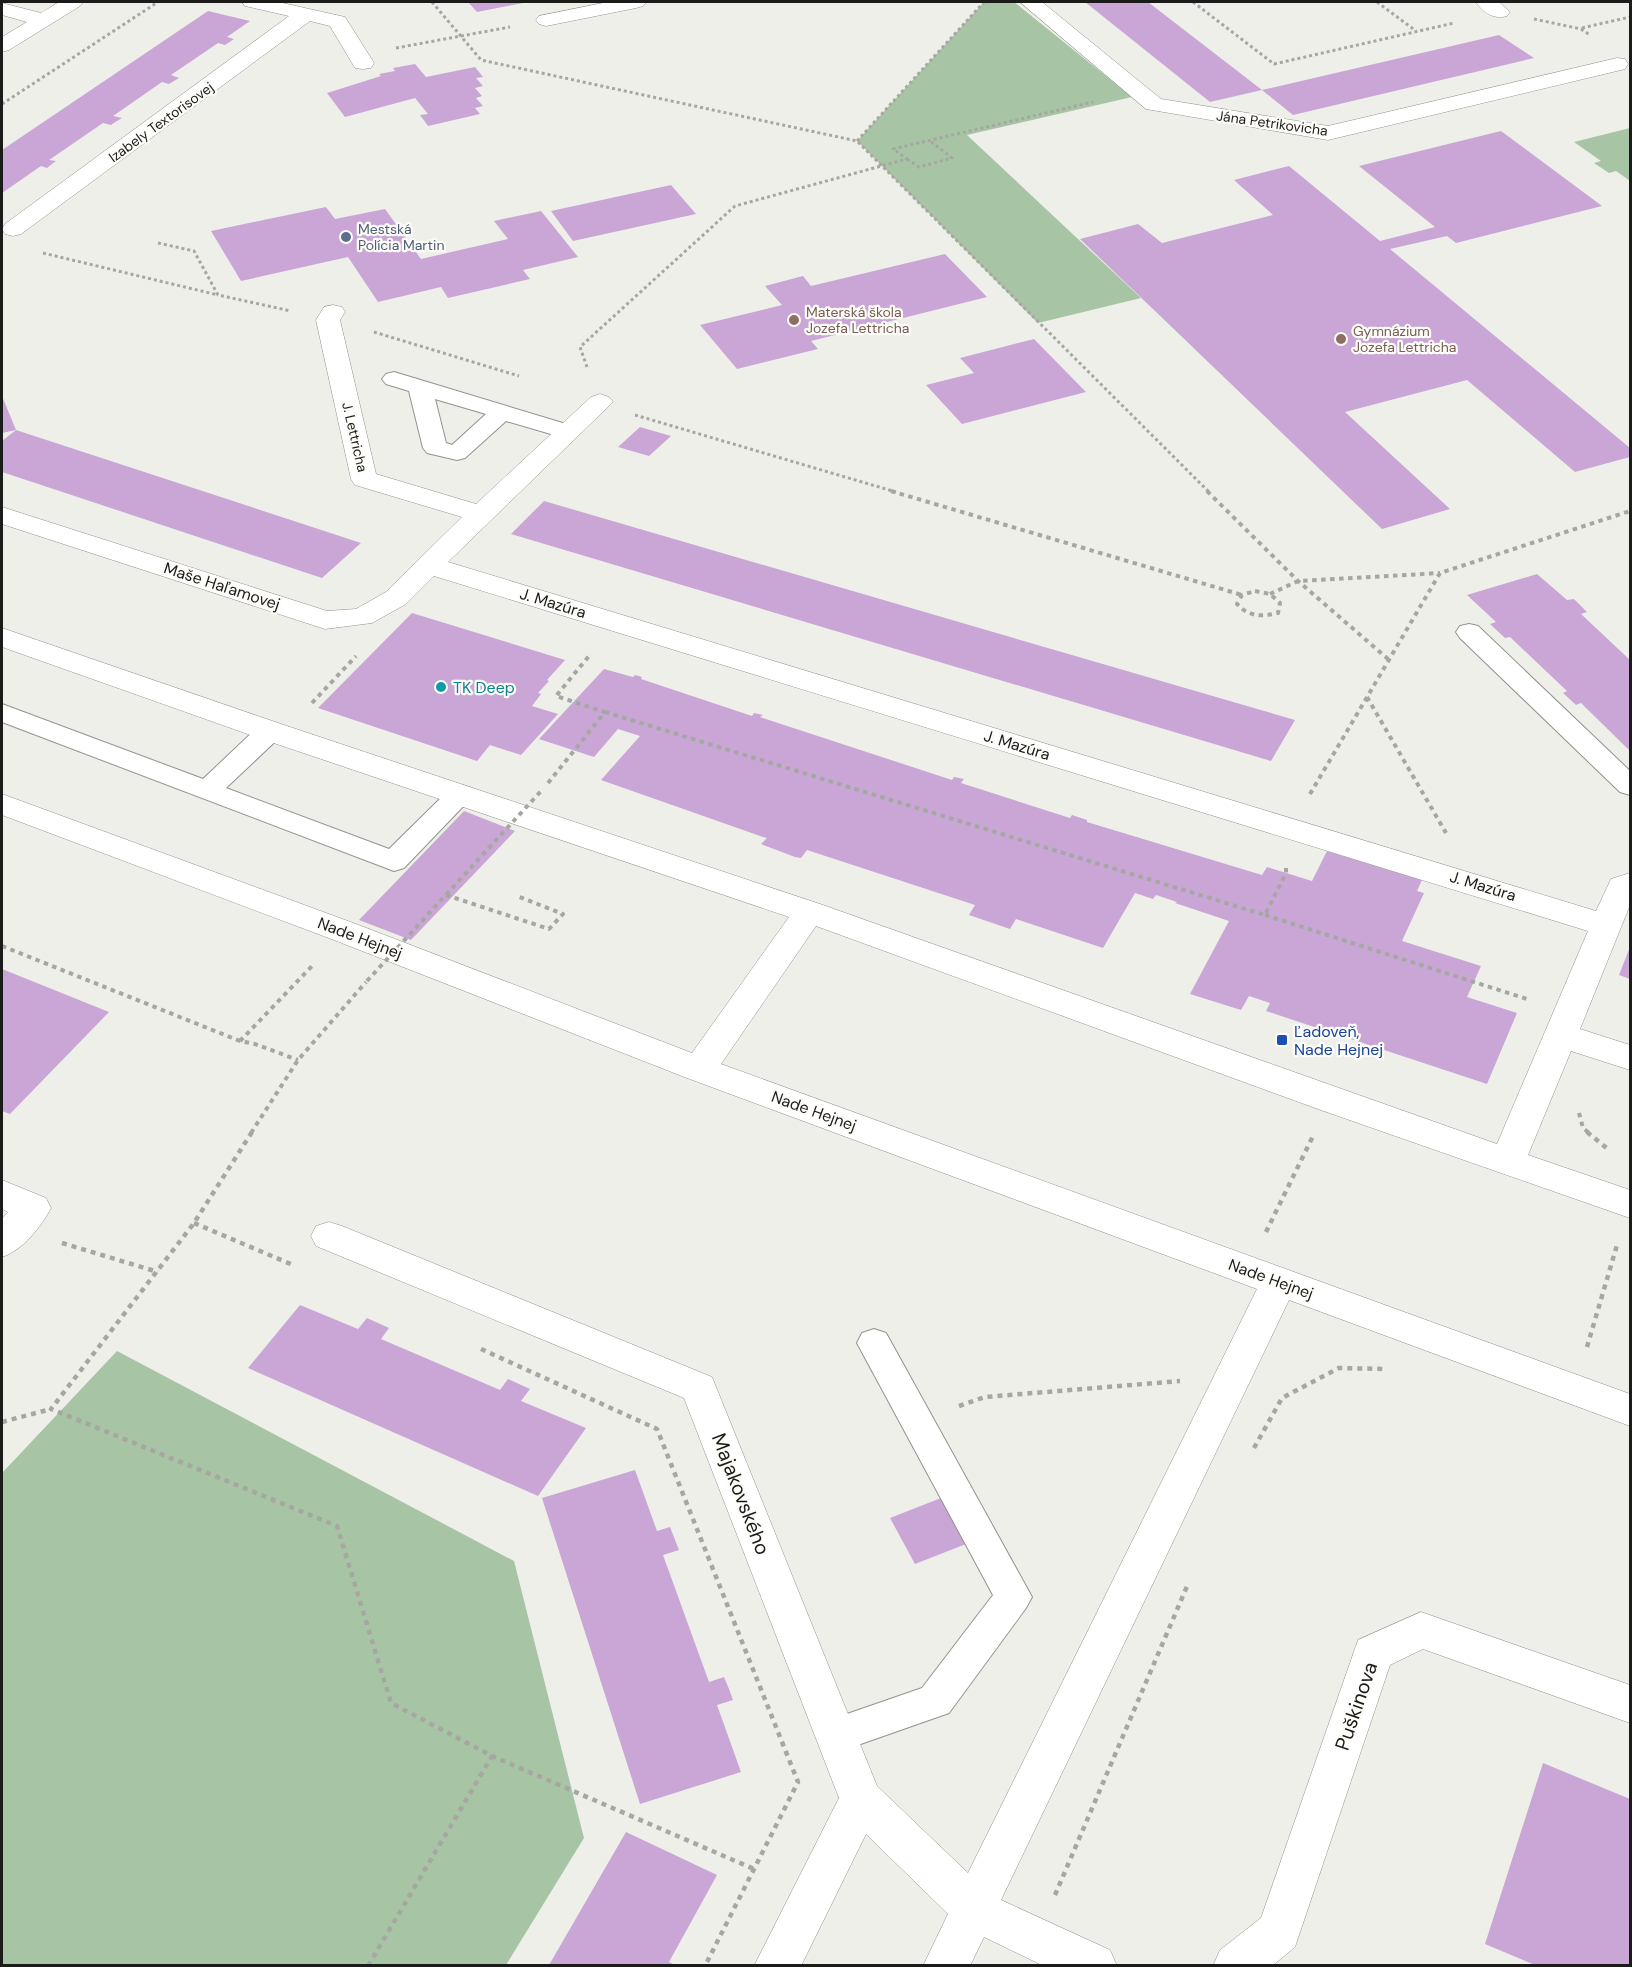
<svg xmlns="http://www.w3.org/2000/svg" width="1632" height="1967" viewBox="0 0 1632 1967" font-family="'DM Sans',sans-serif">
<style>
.green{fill:#a7c5a4}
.building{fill:#c9a6d6}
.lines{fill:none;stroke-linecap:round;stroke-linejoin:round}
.service-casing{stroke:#93928e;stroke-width:2}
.minor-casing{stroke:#93928e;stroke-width:1}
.path-far2{stroke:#a6a6a2;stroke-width:3;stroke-dasharray:3 3;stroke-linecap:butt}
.path-far1{stroke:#a6a6a2;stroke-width:4;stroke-dasharray:4.5 4.5;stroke-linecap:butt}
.path{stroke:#a6a6a2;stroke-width:4.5;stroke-dasharray:5 5;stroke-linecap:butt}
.service{fill:#fff;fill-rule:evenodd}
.minor{fill:#fff;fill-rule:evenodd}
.path-bridge{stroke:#a6a6a2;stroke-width:4;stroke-dasharray:4.5 4.5;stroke-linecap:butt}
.service-dot{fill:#5c6f8a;stroke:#fdfcf8;stroke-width:2}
.education-dot{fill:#8d6e63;stroke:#fdfcf8;stroke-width:2}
.culture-dot{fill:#0f9aa8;stroke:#fdfcf8;stroke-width:2}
.transit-dot{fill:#1a4fb4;stroke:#fdfcf8;stroke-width:2}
.labels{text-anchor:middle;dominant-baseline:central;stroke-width:4.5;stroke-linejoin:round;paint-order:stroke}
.far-street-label{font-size:14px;fill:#1b1b19;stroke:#fdfcf8}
.far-service-label{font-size:14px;fill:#4e5e75;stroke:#fdfcf8;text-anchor:start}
.far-education-label{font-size:14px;fill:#785e54;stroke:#fdfcf8;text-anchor:start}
.street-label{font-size:16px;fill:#1b1b19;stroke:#fdfcf8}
.culture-label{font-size:16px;fill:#0d838f;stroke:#fdfcf8;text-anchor:start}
.transit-label{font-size:16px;fill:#164399;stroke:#fdfcf8;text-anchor:start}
.near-street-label{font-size:20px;fill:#1b1b19;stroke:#fdfcf8}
</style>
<rect width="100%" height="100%" fill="#efefea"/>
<!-- green -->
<path class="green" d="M984 2H1014L1132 97 967 135 1141 298 1038 323 857 141Z
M1630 128V181L1616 171 1609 173 1594 163 1601 161 1574 142Z
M117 1351 514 1561 584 1838 506 1965H2V1473Z"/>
<!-- building -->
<path class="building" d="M468 2H523V3L477 12Z
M1085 2H1148L1262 90 1210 102Z
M208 11 250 21 227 37 234 39 225 45 218 43 171 75 179 78 169 84 162 82 113 116 122 118 117 121 111 125 103 123 49 160 56 161 52 164 47 168 41 166 2 193V150Z
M1499 35 1534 58 1293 115 1262 90Z
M415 64 426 77 475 67 483 77 476 78 483 86 475 88 482 96 476 98 483 106 475 108 480 114 428 126 420 115 428 114 415 98 345 117 327 93 381 76 379 74 395 71 393 68Z
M1501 131 1602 206 1456 243 1447 236 1390 249 1630 448V457L1575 472 1467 380 1345 412 1450 509 1382 529 1080 239 1138 224 1162 243 1273 215 1234 180 1289 166 1380 241 1435 227 1359 166Z
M671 185 696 214 573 241 551 211Z
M326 207 335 219 385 209 421 259 508 239 494 221 541 211 578 257 523 270 530 279 448 298 441 287 378 302 348 257 241 281 211 231Z
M945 254 987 297 811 341 818 349 737 369 700 325 782 305 765 286 803 276 811 286Z
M1034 339 1086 392 962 424 926 385 974 373 960 358Z
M2 396 16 430 2 433Z
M640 427 671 436 649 456 618 447Z
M16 430 361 543 322 578 2 472V441Z
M544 501 1295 720 1271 761 511 534Z
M1537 574 1567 600 1574 599 1587 612 1581 614 1630 660V751L1581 703 1576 705 1563 693 1567 691 1510 637 1505 638 1490 624 1496 622 1467 595Z
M412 613 565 660 547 680 549 681 538 693 541 694 532 706 558 714 521 755 490 745 477 761 318 708Z
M604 669 633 677 635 675 642 677 641 679 752 716 754 713 763 715 760 717 952 780 954 777 964 779 961 783 1070 818 1072 815 1087 820V822L1262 875 1267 867 1312 881 1327 851 1422 880 1417 891 1424 893 1402 941 1481 966 1467 997 1517 1013 1487 1084 1266 1011 1270 1003 1249 996 1241 1010 1190 994 1229 921 1175 903 1177 902 1156 895 1153 899 1135 893 1103 948 1016 919 1010 929 969 915 975 905 807 850 801 858 795 857 761 844 767 838 763 837 601 780 640 736 618 729 594 757 539 739Z
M464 811 515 831 411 940 359 920Z
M1630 947V979L1619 975Z
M2 969 109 1012 10 1114 2 1111Z
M300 1305 358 1329 367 1318 389 1328 381 1339 500 1390 508 1379 530 1389 521 1401 586 1428 538 1496 248 1368Z
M635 1470 657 1531 670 1527 679 1550 663 1555 709 1682 724 1677 729 1689 733 1700 717 1705 741 1772 640 1804 542 1498Z
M941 1498 966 1544 915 1564 890 1518Z
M1543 1763 1630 1799V1965H1535L1485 1944Z
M626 1832 717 1875 669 1962 675 1965H549Z"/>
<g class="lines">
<defs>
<path id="service" d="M394 372 576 427 580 432 576 437 568 439 506 421 465 458 457 460 427 453 423 448 409 391 386 384 382 379 386 374ZM435 399 486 414 452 445 446 443Z
M1469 624 1478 626 1630 771V795L1620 792 1460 638 1456 632 1460 626Z
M2 704 203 779 260 725 270 722 280 725 284 731 280 737 226 788 389 849 451 788 461 785 471 788 475 794 404 868 394 871 2 722Z
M874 1329 886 1333 1032 1597 1026 1608 949 1713 835 1753 821 1747 816 1735 821 1723 922 1688 993 1595 857 1343 862 1333Z"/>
<path id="minor" d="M59 2H83L80 6 9 50 2 52V37L27 22 2 15V3L41 13Z
M242 2H278L345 17 374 63 371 68 363 69 355 68 330 26 310 21 21 234 13 236 5 234 2 229 5 224 289 16 245 6Z
M608 2H646L643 6 636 8 546 26 539 24 536 20 539 16Z
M1020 2H1042L1161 99 1328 126 1617 58 1625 59 1628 64 1625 69 1328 140 1146 109Z
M1476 2H1499L1510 12 1507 16C1495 20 1483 13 1476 2Z
M333 305 342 307 345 312 340 320 376 474 476 504 591 397 600 394 609 397 613 402 448 562 1596 911 1611 879 1630 873V905L1580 1029 1630 1045V1070L1571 1051 1528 1155 1630 1190V1218L1318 1109 816 926 721 1064 1630 1394V1426L1289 1300 1001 1900 1110 1950 1117 1966H1044L984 1937 970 1966H923L948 1914 866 1834 801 1966H754L839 1798 684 1398 316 1246 311 1236 316 1226 329 1222 342 1226 712 1377 877 1786 968 1873 1257 1289 687 1078 334 940 2 815V794L356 924 692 1053 789 917 259 738 2 647V628L281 724 820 904 1497 1144 1588 931 434 576 406 604 372 623 325 629 2 524V507L327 611 356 609 386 592 462 517 355 485 351 479 316 320 324 307Z
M2 1180 46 1198 51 1208C41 1227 23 1250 2 1257V1219L8 1212 2 1209Z
M1421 1612 1630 1685V1723L1423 1649 1390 1665 1295 1947 1272 1966H1213L1220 1950 1261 1918 1358 1640Z"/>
</defs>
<!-- service casing -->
<use href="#service" class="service-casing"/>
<!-- minor casing -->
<use href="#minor" class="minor-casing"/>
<!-- path-far2 -->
<path class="path-far2" d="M432 2 481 60 857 141 1209 492
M1193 2 1274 64 1454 23
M1377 2 1416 31
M1534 19 1581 29 1590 35
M1582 28 1630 17
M396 48 510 27
M2 104 158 2
M857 141 984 2
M907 159 919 167 952 158 929 140
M158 243 194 251 218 295 291 311
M43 253 218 295
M374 332 519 376
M587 367 580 347 735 206 907 159 893 149 1093 102
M635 415 896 492"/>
<!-- path-far1 -->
<path class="path-far1" d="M891 491 1242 595
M1207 491 1298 581 1388 659
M1255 591 1270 594 1280 603 1278 613C1262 617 1249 617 1237 604L1242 595Z
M1270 594 1298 581 1440 573
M1367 697 1446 833
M312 703 356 656
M605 712 1265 915 1286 873V868
M548 783 605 712 556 696 589 656
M1310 794 1440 573 1630 511
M446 895 549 929 563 914 517 896
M1265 915 1527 999
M2 946 240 1041 255 1044 298 1060
M240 1041 314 964
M1579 1113 1583 1128 1589 1133
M251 1133 298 1060 366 982"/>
<!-- path -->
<path class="path" d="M252 1132 194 1223 51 1409 337 1526 391 1703 492 1756 754 1869
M1587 1132 1609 1150
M194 1223 293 1265
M1266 1232 1313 1136
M62 1243 158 1272
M1587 1347 1617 1245
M481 1349 657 1429 798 1782 705 1966
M959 1406 985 1397 1180 1381
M2 1422 51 1409
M1254 1448 1282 1398 1339 1368 1386 1369
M1055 1895 1188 1584
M368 1966 492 1756"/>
<!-- service -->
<use href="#service" class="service"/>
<!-- minor -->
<use href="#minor" class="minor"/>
<!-- path-bridge -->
<path class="path-bridge" d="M367 981 542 790"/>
</g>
<!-- markers -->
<circle class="service-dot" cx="346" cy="237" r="6"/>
<g class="education-dot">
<circle cx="794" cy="320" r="6"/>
<circle cx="1341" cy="339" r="6"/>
</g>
<circle class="culture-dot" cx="441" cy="687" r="6"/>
<rect class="transit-dot" x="1276" y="1034" width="12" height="12" rx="3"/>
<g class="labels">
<!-- far-street labels -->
<g class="far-street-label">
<text transform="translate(161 122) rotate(-36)">Izabely Textorisovej</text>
<text transform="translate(1272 123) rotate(8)">Jána Petrikovicha</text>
<text transform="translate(355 437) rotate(77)">J. Lettricha</text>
</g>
<!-- far-service labels -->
<g class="far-service-label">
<text x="358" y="229">Mestská<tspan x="358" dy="16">Polícia Martin</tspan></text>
</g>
<!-- far-education labels -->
<g class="far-education-label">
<text x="806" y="312">Materská škola<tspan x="806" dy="16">Jozefa Lettricha</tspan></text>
<text x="1353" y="331">Gymnázium<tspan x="1353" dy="16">Jozefa Lettricha</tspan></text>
</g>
<!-- street labels -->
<g class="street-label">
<text transform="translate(222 586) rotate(18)">Maše Haľamovej</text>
<text transform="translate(553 603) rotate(17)">J. Mazúra</text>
<text transform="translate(1017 745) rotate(17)">J. Mazúra</text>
<text transform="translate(1483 886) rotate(17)">J. Mazúra</text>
<text transform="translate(360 938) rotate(21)">Nade Hejnej</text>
<text transform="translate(814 1111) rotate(20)">Nade Hejnej</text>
<text transform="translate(1271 1279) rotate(20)">Nade Hejnej</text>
</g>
<!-- culture labels -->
<g class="culture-label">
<text x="453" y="687">TK Deep</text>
</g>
<!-- transit labels -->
<g class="transit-label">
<text x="1294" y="1031">Ľadoveň,<tspan x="1294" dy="18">Nade Hejnej</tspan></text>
</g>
<!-- near-street labels -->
<g class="near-street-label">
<text transform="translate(741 1494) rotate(69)">Majakovského</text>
<text transform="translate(1356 1706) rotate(-71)">Puškinova</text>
</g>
</g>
<!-- border -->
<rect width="1632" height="1967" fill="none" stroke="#1b1b19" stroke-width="6"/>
</svg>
